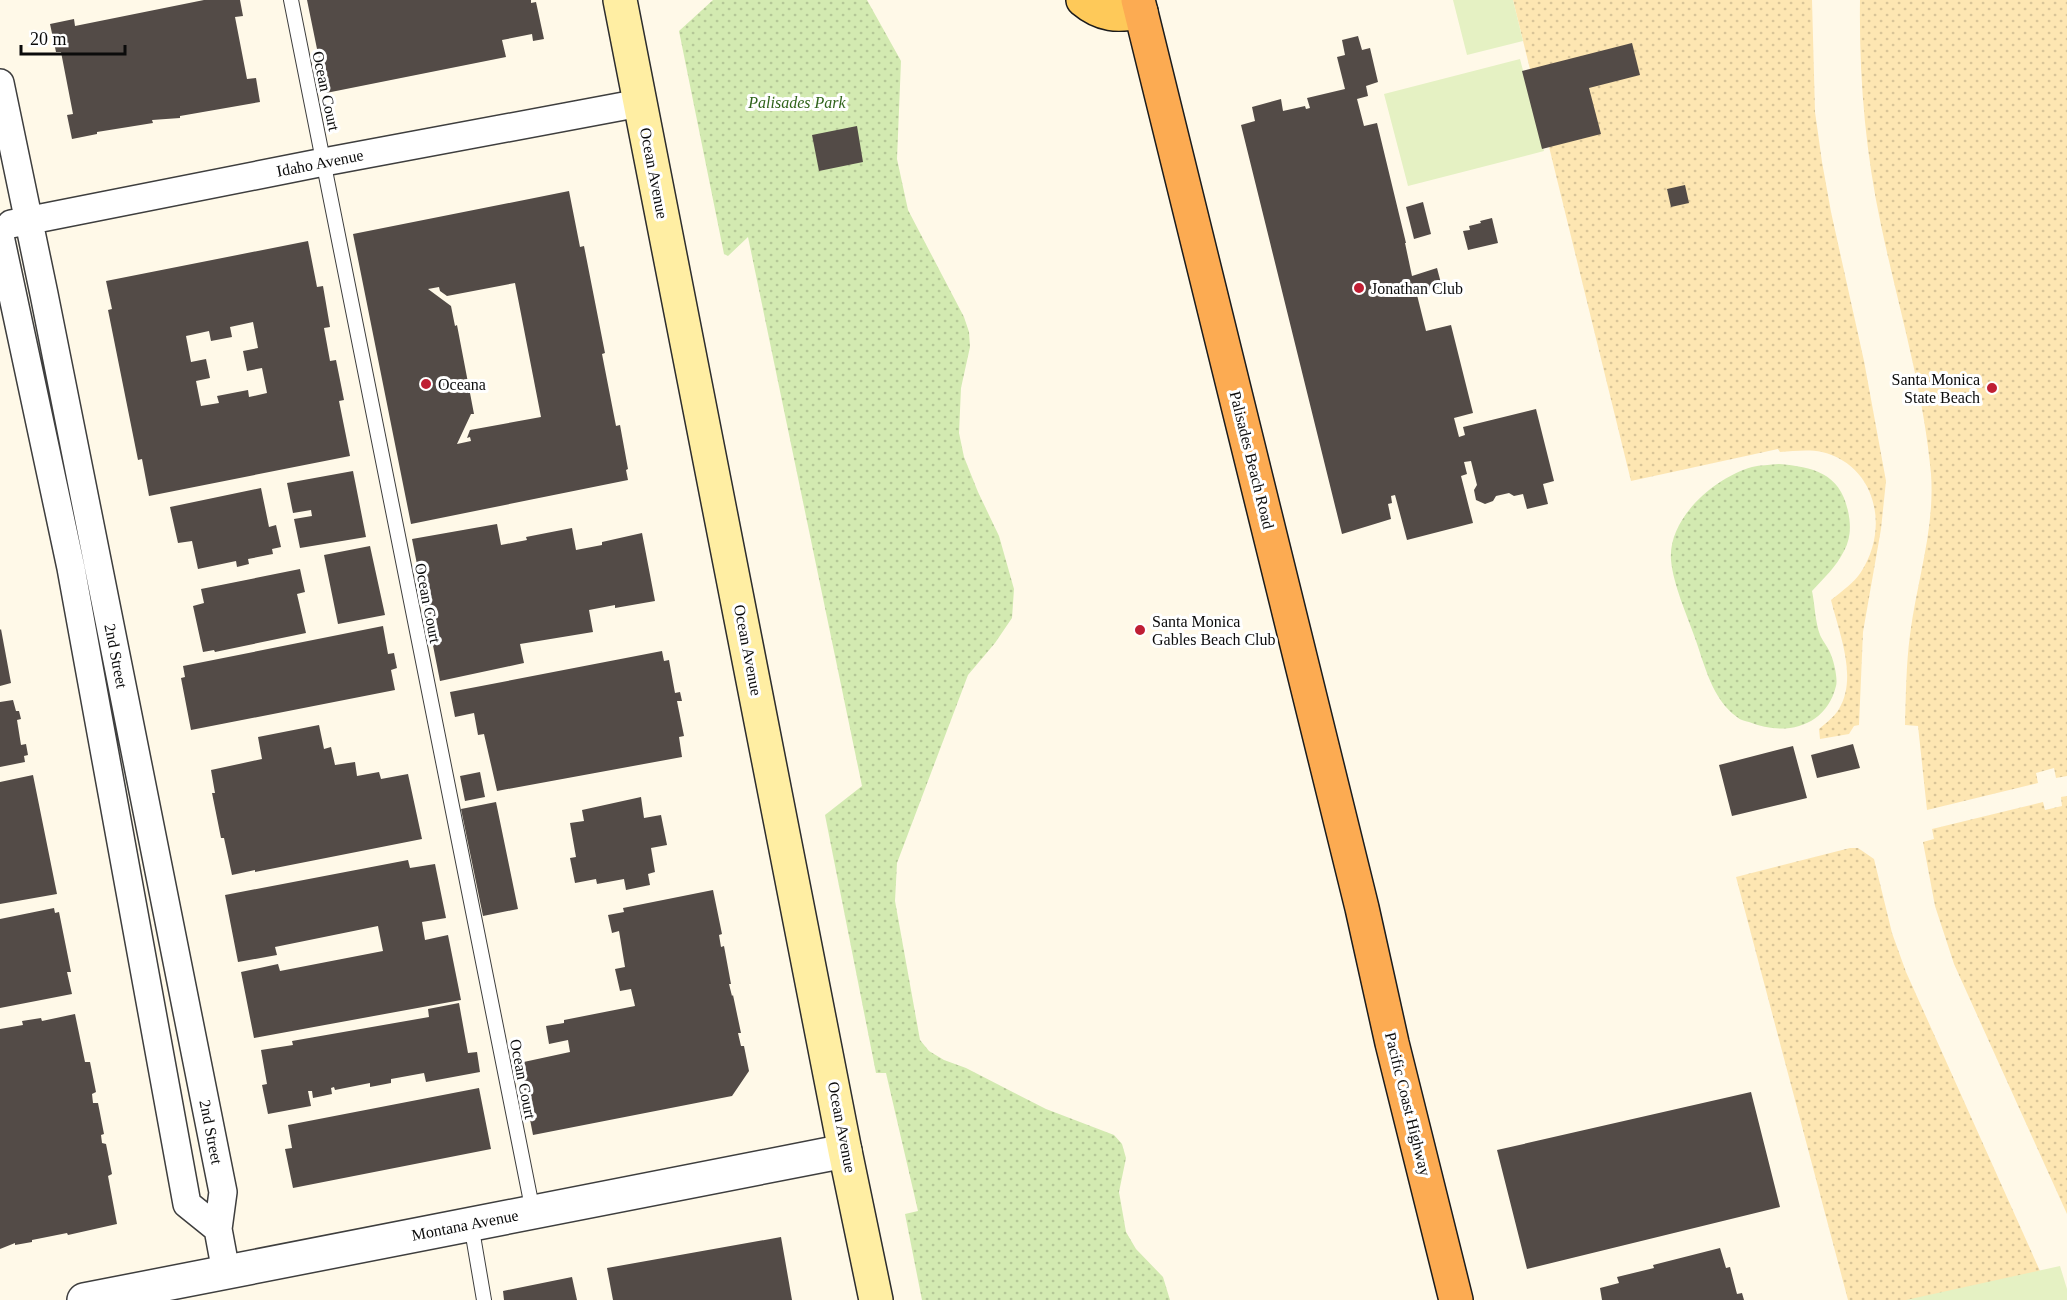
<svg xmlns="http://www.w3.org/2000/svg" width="2067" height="1300" viewBox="0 0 2067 1300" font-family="'Times New Roman',serif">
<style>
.grass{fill:url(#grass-dots)}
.sand{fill:url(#sand-dots)}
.pitch{fill:#e5f1c3}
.building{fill:#534b47;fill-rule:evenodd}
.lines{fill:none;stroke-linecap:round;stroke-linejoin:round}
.service-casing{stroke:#3e3e3e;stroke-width:16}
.minor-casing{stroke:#3e3e3e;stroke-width:30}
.tertiary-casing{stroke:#3e3e3e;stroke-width:36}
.secondary-casing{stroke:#2d2d2d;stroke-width:36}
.primary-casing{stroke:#1c1c1c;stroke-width:36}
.trunk-casing{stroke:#1c1c1c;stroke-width:36}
.service{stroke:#fff;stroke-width:14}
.minor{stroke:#fff;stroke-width:27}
.tertiary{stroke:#fff;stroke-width:33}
.secondary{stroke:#ffeea3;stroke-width:33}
.primary{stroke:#fec959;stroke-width:33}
.trunk{stroke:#fcab52;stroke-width:33}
.poi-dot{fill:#bf1e33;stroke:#fff;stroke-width:2}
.labels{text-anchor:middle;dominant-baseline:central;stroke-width:6;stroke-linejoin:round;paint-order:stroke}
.street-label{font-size:16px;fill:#0b0b0b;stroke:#fff}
.park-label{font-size:16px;font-style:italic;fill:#2f631a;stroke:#fff}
.poi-label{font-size:16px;fill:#0b0b0b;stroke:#fff;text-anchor:start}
</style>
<defs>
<pattern id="grass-dots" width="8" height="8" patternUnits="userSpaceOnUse" patternTransform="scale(1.5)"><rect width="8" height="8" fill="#d3eab1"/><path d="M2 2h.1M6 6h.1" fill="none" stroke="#b4c797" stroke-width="1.8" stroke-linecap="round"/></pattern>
<pattern id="sand-dots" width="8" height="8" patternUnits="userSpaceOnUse" patternTransform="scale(1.5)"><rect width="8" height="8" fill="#fde6b2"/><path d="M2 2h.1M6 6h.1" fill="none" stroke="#d8c498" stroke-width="1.8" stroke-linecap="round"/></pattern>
</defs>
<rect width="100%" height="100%" fill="#fff9e8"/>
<!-- grass -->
<path class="grass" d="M713 0H867L901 61 897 159 908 210 964 317 969 332 970 347 961 388 959 433 964 457 978 492 999 536 1014 589 1012 618 995 643 968 675 897 863 895 901 920 1040 929 1051 944 1060 966 1068 1046 1109 1114 1135 1122 1144 1126 1158 1119 1192 1126 1232 1136 1249 1163 1277 1170 1300H922L905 1214 918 1211 886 1073H876L825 815 862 786 748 237 728 256 724 254 679 31Z
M1779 464C1813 467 1840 473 1848 511 1851 525 1851 538 1844 551 1836 567 1824 578 1812 591 1815 605 1815 622 1820 635 1823 642 1829 648 1831 655 1834 662 1838 679 1836 686 1826 727 1785 737 1749 722 1745 721 1740 720 1737 717 1712 699 1705 666 1695 638 1687 615 1673 584 1671 560 1668 518 1714 478 1752 467 1760 465 1770 465 1779 464Z"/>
<!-- sand -->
<path class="sand" d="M1513 0H1812L1815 112 1822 162 1831 212 1864 361 1886 481 1881 529 1863 632 1859 725 1854 726 1849 734 1820 739 1819 729C1826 723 1834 717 1839 709 1858 677 1839 633 1831 600 1842 591 1854 583 1861 572 1890 528 1876 465 1822 452 1809 449 1794 451 1780 452L1778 449 1631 481Z
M1860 0H2067V776L2056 778 2054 768 2036 773 2038 783 1927 810 1918 726 1905 725C1906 695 1906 665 1910 635 1917 580 1935 529 1931 474 1924 392 1898 306 1881 225 1865 150 1859 76 1860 0Z
M2067 796V1214L1954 964 1935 906 1923 842 1934 839 1932 829 2043 802 2045 810 2062 806 2061 797Z
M1850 848H1858L1874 859 1892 933 1906 972 2053 1300H1848L1736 877Z"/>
<!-- pitch -->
<path class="pitch" d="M1453 0H1513L1523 41 1467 55Z
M1520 59 1544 151 1408 186 1384 94Z
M2060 1266 2067 1289V1300H1906Z"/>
<!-- building -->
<path class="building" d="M204 0H240L243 16 235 17 247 79 256 78 260 102 180 116V118L152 120 153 123 97 132V134L72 139 67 115 73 114 61 52H56L50 24 74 19 75 26Z
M307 0H531V3L536 2 544 39 533 41 532 34 502 40 506 57 326 93Z
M1358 36 1362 50 1370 48 1378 82 1366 86 1368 96 1357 99 1364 126 1377 123 1406 243H1405L1412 276 1437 268 1442 287 1423 291 1422 289 1416 291 1426 331 1451 325 1473 413 1454 418 1459 437 1465 435 1463 427 1536 409 1554 481 1543 484 1548 504 1527 509 1523 494 1514 496 1509 493 1496 496 1493 501 1485 504 1476 500 1474 490 1477 485 1471 461 1464 462 1467 474 1461 476 1473 523 1407 540 1395 495 1391 496 1392 503 1388 504 1391 519 1342 534 1241 125 1255 121 1252 107 1281 99 1283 111 1305 106 1306 109 1310 108 1307 98 1345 89 1337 57 1345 55 1342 40Z
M1632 43 1640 75 1589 88 1601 134 1542 149 1522 71Z
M857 126 863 162 819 171 812 135Z
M1685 185 1689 203 1671 207 1667 189Z
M569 191 580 247 584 246 605 353 602 354 616 426 620 425 628 469 626 470 628 480 411 524 353 234ZM515 283 541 417 470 430 467 438 470 437 471 441 457 444 471 414H474L457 325 455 326 451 306 428 289 439 287 440 291 447 296Z
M1423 202 1431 234 1414 239 1406 207Z
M1492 218 1498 243 1468 250 1463 231 1470 230 1469 226 1481 223 1480 221Z
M308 241 317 287 323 286 330 327 324 328 330 361 336 360 344 400 339 401 350 456 149 496 142 459 138 460 108 310 112 309 106 281ZM253 322 258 348 243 351 247 371 262 368 267 393 249 397 248 390 217 396 219 403 201 406 196 381 210 378 206 359 191 362 186 336 209 331 211 341 232 337 230 327Z
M353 471 366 537 300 548 294 519 312 516 311 510 293 513 287 483Z
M261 488 269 527 276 525 281 547 272 549 273 554 248 559 249 564 237 567 236 561 198 569 192 541 178 543 170 507Z
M497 524 501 545 527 540 526 537 572 528 576 550 602 545V542L642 533 655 601 615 608V605L589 610 593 632 520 644 524 663 440 681 412 539Z
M370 546 385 615 338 624 324 555Z
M300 569 305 592 297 594 306 633 215 652 214 650 203 652 193 606 204 603 201 589Z
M383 626 388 654 394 653 397 668 391 670 395 690 191 730 181 678 185 677 183 666Z
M1 629 11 683 0 686V630Z
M662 651 664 661 669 660 675 693 680 692 682 701H677L684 736 679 737 682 757 497 791 484 734 478 735 474 713 455 717 450 692Z
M13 700 16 711H19L21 719 17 720 21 745 26 744 28 755 24 756 25 762 0 767V702Z
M319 725 324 749 331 747 335 765 355 762 357 776 379 772 381 779 408 774 422 839 255 872V870L232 875 224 838H221L212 793H215L211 770 262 759 258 737Z
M1853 744 1860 768 1817 778 1811 755Z
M1793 746 1807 798 1732 816 1719 765Z
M480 772 485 797 465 801 460 776Z
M33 775 57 894 0 904V782Z
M641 797 644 818 661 815 667 845 651 848 655 872 648 874 650 885 626 890 624 879 597 884 596 879 575 883 570 858 576 857 570 823 584 821 582 810Z
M496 802 518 909 483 916 461 809Z
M408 860 410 868 435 864 446 918 422 922 425 940 448 935 461 1000 254 1038 241 972 278 964 280 971 383 951 378 926 275 947 277 955 238 962 225 895Z
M713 890 722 934 719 935 721 947 724 946 731 984H729L732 996 733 995 741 1033H738L741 1046H744L749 1071 732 1096 533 1135 519 1063 570 1052 568 1040 549 1044 546 1026 564 1023V1020L635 1006 631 989 620 991 615 969 625 967 619 931 612 933 608 915 624 912 623 908Z
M54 908 55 913 59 912 71 972H67L72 994 0 1008V919Z
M459 1003 468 1053 477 1052 480 1072 426 1082 424 1073 391 1079V1083L370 1087V1083L335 1090 334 1087 331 1088 332 1094 313 1098 312 1091H308L311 1106 268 1114 262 1085 267 1084 261 1050 293 1045 292 1041 429 1017 428 1009Z
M75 1014 85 1062H90L96 1092 92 1094 93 1103H98L104 1134 101 1135 102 1143 106 1144 112 1174 108 1176 117 1224 68 1235 67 1233 32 1240V1242L15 1245V1243L0 1249V1029L23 1025 22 1021 41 1018 42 1021Z
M479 1088 491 1149 293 1188 285 1149 292 1148 288 1125Z
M1751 1092 1780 1207 1527 1269 1497 1150Z
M781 1237 792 1300H613L607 1268Z
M1720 1248 1726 1268 1730 1267 1737 1294 1742 1293 1744 1300H1602L1600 1288 1619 1283 1617 1277 1654 1268 1653 1265Z
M572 1277 577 1300H504L503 1291Z"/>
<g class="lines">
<defs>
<path id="service" d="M291 0 533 1212
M471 1224 484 1300"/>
<path id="minor" d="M0 83 44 294 223 1192 218 1229 226 1272
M11 224 324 162 640 103
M0 236 71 568 187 1204 218 1229"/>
<path id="tertiary" d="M84 1300 845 1151"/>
<path id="secondary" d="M620 0 845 1151 876 1300"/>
<path id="primary" d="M1083 0C1102 16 1117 16 1141 12"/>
<path id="trunk" d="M1138 0 1362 908 1392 1043 1456 1300"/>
</defs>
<!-- service casing -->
<use href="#service" class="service-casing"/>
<!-- minor casing -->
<use href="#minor" class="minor-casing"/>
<!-- tertiary casing -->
<use href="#tertiary" class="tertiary-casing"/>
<!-- secondary casing -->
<use href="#secondary" class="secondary-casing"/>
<!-- primary casing -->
<use href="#primary" class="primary-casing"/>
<!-- trunk casing -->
<use href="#trunk" class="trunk-casing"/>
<!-- service -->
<use href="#service" class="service"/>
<!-- minor -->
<use href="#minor" class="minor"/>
<!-- tertiary -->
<use href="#tertiary" class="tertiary"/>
<!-- secondary -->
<use href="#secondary" class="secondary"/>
<!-- primary -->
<use href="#primary" class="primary"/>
<!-- trunk -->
<use href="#trunk" class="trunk"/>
</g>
<!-- markers -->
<g class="poi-dot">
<circle cx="1359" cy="288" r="6"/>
<circle cx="426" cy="384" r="6"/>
<circle cx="1992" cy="388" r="6"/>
<circle cx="1140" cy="630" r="6"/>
</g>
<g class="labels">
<!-- street labels -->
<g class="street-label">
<text transform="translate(326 91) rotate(78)">Ocean Court</text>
<text transform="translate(320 163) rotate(-11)">Idaho Avenue</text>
<text transform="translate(654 173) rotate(79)">Ocean Avenue</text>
<text transform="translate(1252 460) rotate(76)">Palisades Beach Road</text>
<text transform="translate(428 603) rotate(79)">Ocean Court</text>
<text transform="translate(748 650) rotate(79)">Ocean Avenue</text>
<text transform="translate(116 656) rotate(79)">2nd Street</text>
<text transform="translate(523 1079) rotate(79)">Ocean Court</text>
<text transform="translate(1408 1104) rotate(76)">Pacific Coast Highway</text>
<text transform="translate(842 1127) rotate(79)">Ocean Avenue</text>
<text transform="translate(211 1132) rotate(79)">2nd Street</text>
<text transform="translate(465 1225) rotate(-11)">Montana Avenue</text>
</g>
<!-- park labels -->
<g class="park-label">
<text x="797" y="102">Palisades Park</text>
</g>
<!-- poi labels -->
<g class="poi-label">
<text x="1371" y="288">Jonathan Club</text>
<text x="1980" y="379" text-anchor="end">Santa Monica<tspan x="1980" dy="18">State Beach</tspan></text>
<text x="438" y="384">Oceana</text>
<text x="1152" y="621">Santa Monica<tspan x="1152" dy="18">Gables Beach Club</tspan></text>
</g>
</g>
<!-- scale -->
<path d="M21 45v9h104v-9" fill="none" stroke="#0b0b0b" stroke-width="3"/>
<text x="30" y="45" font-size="18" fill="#0b0b0b" stroke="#ffffff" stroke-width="4.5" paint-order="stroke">20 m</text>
</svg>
